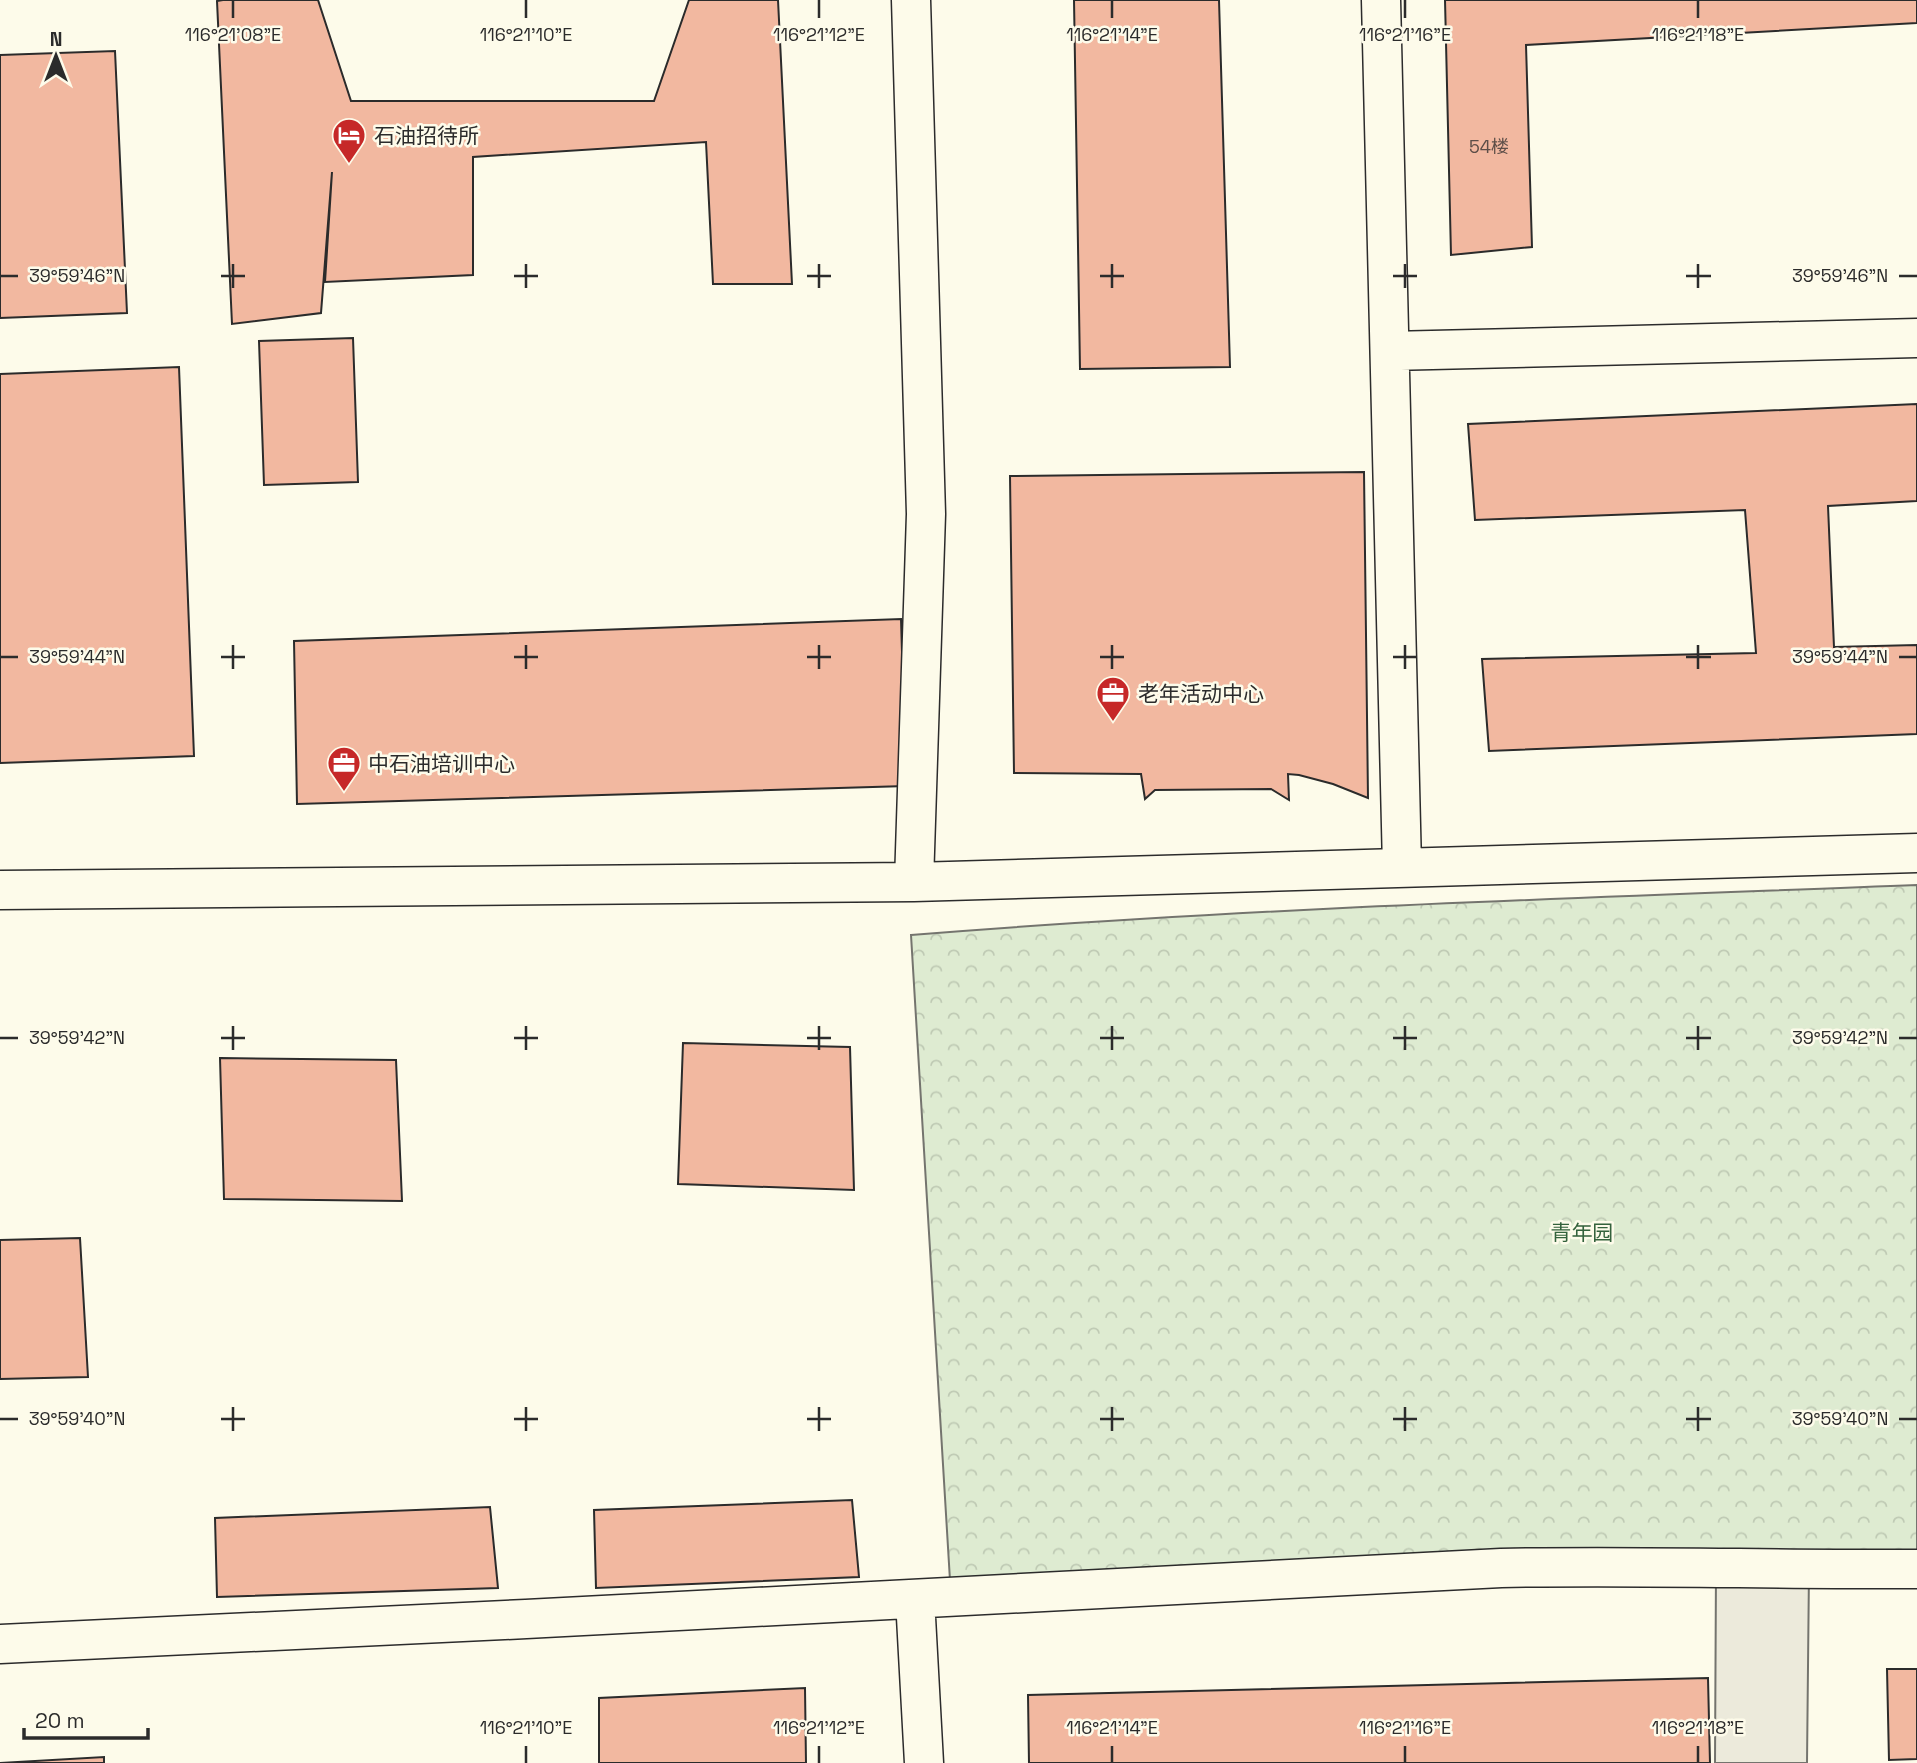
<svg xmlns="http://www.w3.org/2000/svg" width="1917" height="1763" viewBox="0 0 1917 1763" font-family="'Space Grotesk','Noto Sans SC',sans-serif">
<style>
.park{fill:url(#park-crowns);stroke:#74746e;stroke-width:2}
.parking{fill:#eceadb;stroke:#74746e;stroke-width:2}
.building{fill:#f2b8a0;stroke:#2b2b2b;stroke-width:2}
.lines{fill:none;stroke-linecap:round;stroke-linejoin:round}
.minor-casing{stroke:#2b2b2b;stroke-width:41}
.minor{stroke:#fdfbea;stroke-width:38}
.ticks{fill:none;stroke:#2b2b2b;stroke-width:2.5}
.labels{text-anchor:middle;dominant-baseline:central;stroke-width:5;stroke-linejoin:round;paint-order:stroke}
.number-label{font-size:18px;fill:#5d4e48}
.poi-label{font-size:21px;fill:#2b2b2b;stroke:#fdfbea;text-anchor:start}
.park-label{font-size:21px;fill:#34623c;stroke:#fdfbea}
.ticks-label{font-size:18px;text-anchor:middle;fill:#2b2b2b;stroke:#fdfbea;stroke-width:5;stroke-linejoin:round;paint-order:stroke}
</style>
<defs>
<pattern id="park-crowns" width="20" height="18" patternUnits="userSpaceOnUse" patternTransform="scale(1.75)"><rect width="20" height="18" fill="#deebd1"/><path d="M2 6a3 3 0 1 1 6 0M12 15a3 3 0 1 1 6 0" fill="none" stroke="#bfcab4"/></pattern>
</defs>
<rect width="100%" height="100%" fill="#fdfbea"/>
<!-- park -->
<path class="park" d="M1917 885V1552L951 1597 911 935C1246 908 1582 898 1917 885Z"/>
<!-- parking -->
<path class="parking" d="M1716 1569 1809 1570 1807 1763H1715Z"/>
<!-- building -->
<path class="building" d="M223 0H318L351 101H654L689 0H778L792 284H713L706 142 473 157V275L325 282 332 172 321 313 232 324 217 1Z
M1074 0H1219L1230 367 1080 369Z
M1445 0H1917V23L1526 45 1532 247 1451 255Z
M115 51 127 313 0 318V55Z
M353 338 358 482 264 485 259 341Z
M179 367 194 756 0 763V374Z
M1917 404V501L1828 506 1834 647 1917 645V734L1489 751 1482 659 1756 653 1745 510 1475 520 1468 424Z
M1364 472 1368 798 1333 784 1299 775 1288 774 1289 800 1271 789 1155 790 1145 799 1141 774 1014 773 1010 476Z
M901 619 906 786 297 804 294 641Z
M683 1043 850 1047 854 1190 678 1184Z
M220 1058 396 1060 402 1201 224 1199Z
M80 1238 88 1377 0 1379V1240Z
M852 1500 859 1577 596 1588 594 1510Z
M490 1507 498 1588 217 1597 215 1518Z
M1887 1669H1917V1759L1889 1760Z
M1708 1678 1710 1763H1029L1028 1695Z
M805 1688 806 1763H599V1698Z
M104 1757V1763H0Z"/>
<g class="lines">
<defs>
<path id="minor" d="M911 0 926 514 914 882
M1381 0 1402 867
M1390 351 1917 338
M0 890 914 882 1917 853
M915 1599 924 1763
M0 1644 526 1619 1501 1568C1640 1565 1778 1570 1917 1569"/>
</defs>
<!-- minor casing -->
<use href="#minor" class="minor-casing"/>
<!-- minor -->
<use href="#minor" class="minor"/>
</g>
<!-- ticks -->
<path class="ticks" d="M233 0V18M526 0V18M819 0V18M1112 0V18M1405 0V18M1698 0V18M233 264V288M526 264V288M819 264V288M1112 264V288M1405 264V288M1698 264V288M0 276H18M221 276H245M514 276H538M807 276H831M1100 276H1124M1393 276H1417M1686 276H1711M1899 276H1917M233 645V669M526 645V669M819 645V669M1112 645V669M1405 645V669M1698 645V669M0 657H18M221 657H245M514 657H538M807 657H831M1100 657H1124M1393 657H1417M1686 657H1711M1899 657H1917M233 1026V1050M526 1026V1050M819 1026V1050M1112 1026V1050M1405 1026V1050M1698 1026V1050M0 1038H18M221 1038H245M514 1038H538M807 1038H831M1100 1038H1124M1393 1038H1417M1686 1038H1711M1899 1038H1917M233 1407V1431M526 1407V1431M819 1407V1431M1112 1407V1431M1405 1407V1431M1698 1407V1431M0 1419H18M221 1419H245M514 1419H538M807 1419H831M1100 1419H1124M1393 1419H1417M1686 1419H1711M1899 1419H1917M526 1746V1763M819 1746V1763M1112 1746V1763M1405 1746V1763M1698 1746V1763"/>
<!-- icons -->
<defs>
<symbol id="hotel-pin" viewBox="-11 -11 22 30"><path d="M0 17L-7.5 6A9.5 9.5 0 1 1 7.5 6Z" fill="#c62828" stroke="#fdfbea"/><path d="M-6-4.5h1.5V1H6V5H4.5V3h-9V5H-6ZM-4 0a1.8 1.8 0 1 1 3.6 0ZM.5 0V-2.5h3Q6-2.5 6 0Z" fill="#fff"/></symbol>
<symbol id="office-pin" viewBox="-11 -11 22 30"><path d="M0 17L-7.5 6A9.5 9.5 0 1 1 7.5 6Z" fill="#c62828" stroke="#fdfbea"/><path d="M-6-3h4V-5.5h4V-3h4V5H-6ZM-1-4.5V-3h2v-1.5ZM-6 0V1H6V0Z" fill="#fff"/></symbol>
</defs>
<g fill-rule="evenodd">
<use href="#hotel-pin" x="330" y="116" width="38" height="52"/>
<use href="#office-pin" x="1094" y="674" width="38" height="52"/>
<use href="#office-pin" x="325" y="744" width="38" height="52"/>
</g>
<g class="labels">
<!-- number labels -->
<g class="number-label">
<text x="1489" y="146">54楼</text>
</g>
<!-- poi labels -->
<g class="poi-label">
<text x="374" y="135">石油招待所</text>
<text x="1138" y="693">老年活动中心</text>
<text x="368" y="763">中石油培训中心</text>
</g>
<!-- park labels -->
<g class="park-label">
<text x="1582" y="1232">青年园</text>
</g>
</g>
<g class="ticks-label">
<text x="233" y="41">116°21'08"E</text>
<text x="526" y="41">116°21'10"E</text>
<text x="819" y="41">116°21'12"E</text>
<text x="1112" y="41">116°21'14"E</text>
<text x="1405" y="41">116°21'16"E</text>
<text x="1698" y="41">116°21'18"E</text>
<text x="77" y="282">39°59'46"N</text>
<text x="1840" y="282">39°59'46"N</text>
<text x="77" y="663">39°59'44"N</text>
<text x="1840" y="663">39°59'44"N</text>
<text x="77" y="1044">39°59'42"N</text>
<text x="1840" y="1044">39°59'42"N</text>
<text x="77" y="1425">39°59'40"N</text>
<text x="1840" y="1425">39°59'40"N</text>
<text x="526" y="1734">116°21'10"E</text>
<text x="819" y="1734">116°21'12"E</text>
<text x="1112" y="1734">116°21'14"E</text>
<text x="1405" y="1734">116°21'16"E</text>
<text x="1698" y="1734">116°21'18"E</text>
</g>
<!-- north arrow -->
<g transform="translate(56 56)" stroke="#fdfbea" stroke-width="5" paint-order="stroke">
<path d="M0-5L12 26L0 18L-12 26Z" fill="#2b2b2b"/>
<text y="-10" font-size="19" font-weight="bold" text-anchor="middle" fill="#2b2b2b">N</text>
</g>
<!-- scale -->
<path d="M24 1728v10h124v-10" fill="none" stroke="#2b2b2b" stroke-width="3.5"/>
<text x="35" y="1728" font-size="21" fill="#2b2b2b" stroke="#fdfbea" stroke-width="5" paint-order="stroke">20 m</text>
</svg>
